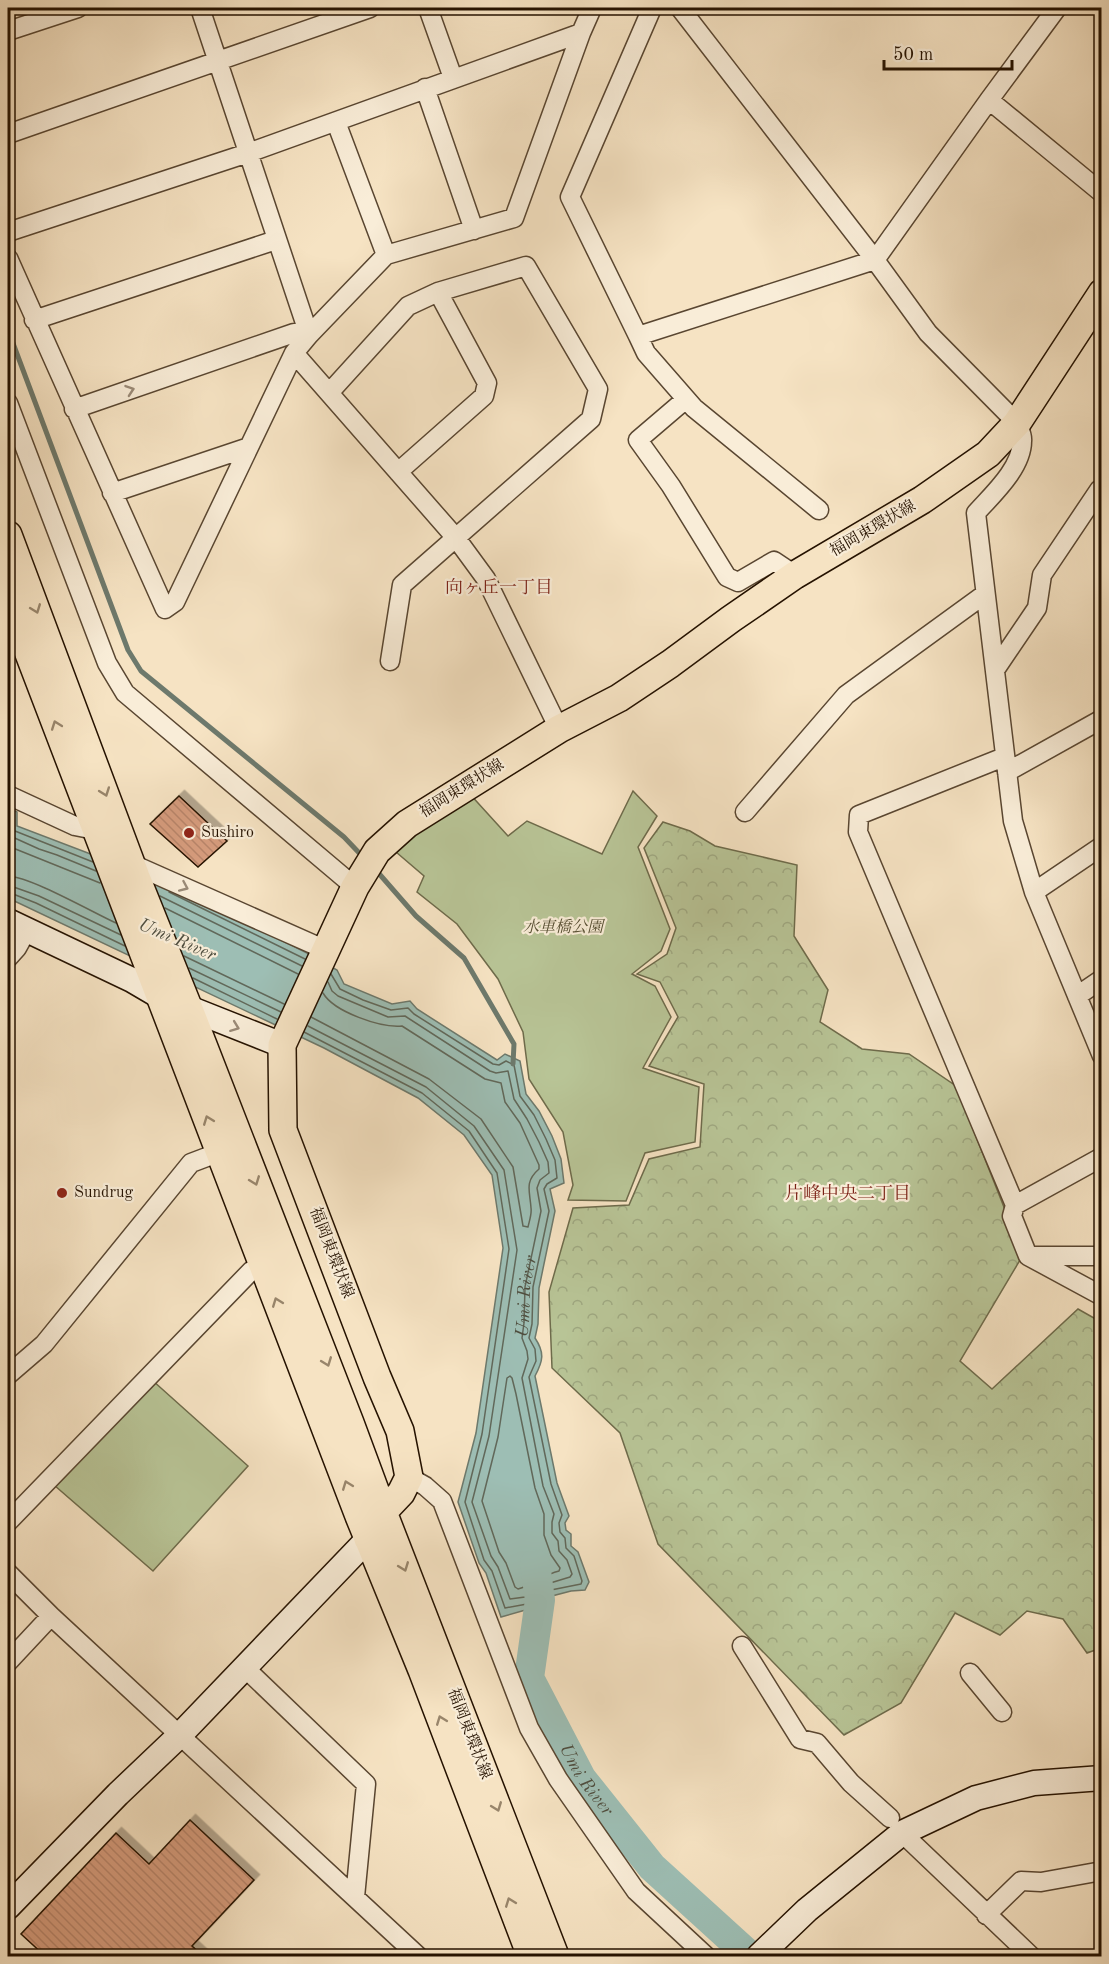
<svg xmlns="http://www.w3.org/2000/svg" width="1109" height="1964" viewBox="0 0 1109 1964" font-family="'Old Standard TT','Noto Serif JP',serif">
<style>
.green{fill:#b8c496;stroke:#6e6b4b;stroke-width:1.5}
.forest{fill:url(#forest-crowns);stroke:#6e6b4b;stroke-width:1.5}
.water{fill:#9dbeb4;stroke:#6d796c;stroke-width:1.5}
.lines{fill:none;stroke-linecap:round;stroke-linejoin:round}
.shore{stroke:#61685a;stroke-width:1.5}
.stream{stroke:#6d796c;stroke-width:5}
.river{stroke:#9dbeb4;stroke-width:30}
.building{fill:url(#building-back-hatch);stroke:#251200;stroke-width:1.5;filter:url(#shadow)}
.street-casing{stroke:#594631;stroke-width:21}
.secondary-casing{stroke:#251200;stroke-width:27}
.primary-casing{stroke:#251200;stroke-width:30}
.street{stroke:#f9edd8;stroke-width:18}
.secondary{stroke:#f9edd8;stroke-width:24}
.primary{stroke:#f6e3c3;stroke-width:27}
.oneway{stroke:#9a8a77}
.oneway2{stroke:#98856b}
.poi-dot{fill:#8f2418;stroke:#f9edd8;stroke-width:2}
.labels{text-anchor:middle;dominant-baseline:central;stroke-width:4.5;stroke-linejoin:round;paint-order:stroke}
.street-label{font-size:16px;fill:#251200;stroke:#f9edd8}
.poi-label{font-size:16px;fill:#251200;stroke:#f9edd8;text-anchor:start}
.park-label{font-size:16px;font-style:italic;fill:#585034;stroke:#f9edd8}
.neighbourhood-label{font-size:18px;fill:#7a1f14;stroke:#f9edd8}
.water-label{font-size:18px;font-style:italic;fill:#4f4e3f;stroke:#f9edd8}
</style>
<defs>
<pattern id="forest-crowns" width="20" height="18" patternUnits="userSpaceOnUse" patternTransform="scale(1.5)"><rect width="20" height="18" fill="#b8c496"/><path d="M2 6a3 3 0 1 1 6 0M12 15a3 3 0 1 1 6 0" fill="none" stroke="#9ea780"/></pattern>
<pattern id="building-back-hatch" width="6" height="6" patternUnits="userSpaceOnUse" patternTransform="scale(1.5)"><rect width="6" height="6" fill="#d59b7c"/><path d="M-1 5l2 2M0 0l6 6M5-1l2 2" fill="none" stroke="#b78469"/></pattern>
<filter id="shadow"><feDropShadow dx="5.5" dy="-5.5" stdDeviation="0" flood-color="#0004"/></filter>
</defs>
<rect width="100%" height="100%" fill="#f6e3c3"/>
<filter id="stains"><feTurbulence type="fractalNoise" baseFrequency=".00333" numOctaves="4"/><feColorMatrix values="0 0 0 0 .2 0 0 0 0 .09 0 0 0 0 .02 0 0 0 .5 -.17"/></filter>
<radialGradient id="worn" r=".72"><stop offset=".6" stop-color="#630" stop-opacity="0"/><stop offset="1" stop-color="#630" stop-opacity=".3"/></radialGradient>
<!-- green -->
<path class="green" d="M633 791 657 816 638 847 670 929 661 951 632 974 655 986 671 1017 643 1068 699 1087 695 1142 645 1153 626 1201 568 1200 573 1185 563 1132 529 1079 523 1032 498 979 457 924 417 892 424 876 396 852 418 827 468 792 508 836 527 821 602 854Z
M152 1380 248 1466 153 1571 54 1485Z"/>
<!-- forest -->
<path class="forest" d="M663 822 690 831 715 846 797 865 794 936 828 990 820 1022 862 1049 909 1054 956 1086 1023 1255 960 1361 992 1389 1078 1309 1101 1322V1648L1087 1653 1063 1619 1027 1611 1000 1635 955 1613 901 1703 844 1735 658 1544 620 1433 552 1368 549 1292 573 1208 629 1205 649 1159 700 1147 704 1084 649 1066 678 1017 660 982 637 974 667 954 676 928 644 848Z"/>
<!-- water -->
<path class="water" d="M8 808 17 812V826L164 882 307 953 337 970 344 984 392 1004 410 1001 417 1009 497 1060 505 1054 520 1061 526 1094 539 1111 552 1136 561 1159 564 1183 550 1189 555 1211 539 1288 538 1324 535 1338C545 1353 543 1361 535 1376L557 1483 569 1516 565 1523 566 1530 571 1534V1546L578 1552 589 1582 585 1590 571 1591 552 1596 548 1601 529 1609 501 1617 486 1573 479 1563 458 1502 476 1433 503 1248 492 1175 464 1135 418 1098 324 1048 8 898Z"/>
<g class="lines">
<!-- shore -->
<g class="shore">
<path d="M8 814 11 817V827L15 831 93 862"/>
<path d="M8 835 39 849 57 855 96 871"/>
<path d="M8 846 100 883"/>
<path d="M8 876C31 877 92 912 116 923"/>
<path d="M8 885 39 896 121 935"/>
<path d="M8 892 36 903 125 946"/>
<path d="M169 892 305 959"/>
<path d="M160 896 302 966"/>
<path d="M165 908 298 974"/>
<path d="M184 956 284 1004"/>
<path d="M189 968 281 1012"/>
<path d="M193 978 277 1019"/>
<path d="M311 1017 429 1079 481 1119 513 1167 523 1226 528 1227C529 1222 532 1214 531 1208 530 1191 524 1182 539 1169V1165L520 1123 505 1102 501 1083 485 1079 402 1026C381 1028 334 1012 323 993"/>
<path id="s1" d="M308 1026 426 1087 474 1126 504 1170 517 1250 489 1436 472 1502 491 1556 498 1567 510 1599 525 1597 547 1584 570 1577 572 1574 567 1560 559 1551 558 1541 552 1533V1522L554 1514 543 1486 522 1378 528 1359 527 1351 522 1338 524 1323 525 1287 541 1211 537 1188 540 1180 549 1173 548 1162 539 1142 527 1119 514 1099 508 1071 496 1073 490 1071 405 1016 388 1017 338 996 332 991 328 982"/>
<path d="M304 1032 422 1093 469 1131 497 1173 509 1249 482 1434 465 1502 484 1560 492 1571 505 1608 527 1604 551 1590 581 1584 582 1581 574 1556 566 1548 565 1538 560 1532 559 1523 562 1515 551 1484 529 1377 536 1361 535 1349 529 1338 532 1324 533 1287 549 1211 544 1189 547 1184 557 1178 555 1160 546 1139 534 1115 520 1096 514 1065 506 1061 499 1065 493 1064 414 1014 408 1008 391 1010 363 1000 340 989 331 974"/>
<path d="M510 1376 512 1378 516 1394 535 1488 544 1514V1535L551 1555 560 1568 559 1571C543 1575 533 1585 518 1589L515 1587 506 1563 499 1552 482 1501 498 1437 507 1378Z"/>
</g>
<!-- stream -->
<path class="stream" d="M8 330 128 650 141 671 344 837 364 858
M375 869 416 916 464 958 514 1044 513 1064"/>
<!-- river -->
<path class="river" id="s2" d="M535 1564 540 1600 529 1678 581 1778 652 1867 750 1956"/>
</g>
<!-- building -->
<path class="building" d="M179 796 227 841 198 867 150 824Z
M190 1820 254 1880 192 1946 203 1956H45L21 1934 116 1833 149 1864Z"/>
<g class="lines">
<defs>
<path id="street" d="M200 8 309 335
M428 8 453 78
M652 8 570 197 638 336 875 260 989 100 1057 8
M680 8 875 260 928 333 1017 423C1019 429 1023 435 1022 441 1022 468 992 495 976 513L1013 821 1034 892 1102 1056
M8 31 78 8
M425 88 474 230
M989 100 1102 193
M336 122 386 255
M8 134 370 8
M8 232 248 153 581 33
M8 258 165 609 175 602 294 353 309 335 386 255 514 218 581 33 592 8
M34 320 276 240
M638 336 646 353 694 408 819 510
M294 353 456 538 486 579 559 729
M329 393 408 306 438 292 526 266 598 389 591 419 402 585 390 661
M686 399 638 440 671 486 727 577 738 582 774 561 795 575
M8 403 107 663 125 693 355 887
M74 409 294 333 309 335
M398 472 484 396 487 383 438 292
M112 493 249 447
M995 670 1037 608 1042 575 1099 490H1102
M1004 757 859 815 858 832 1015 1205 1012 1216 1028 1256 1102 1296
M1007 772 1102 719
M8 795 75 826 95 830
M745 812 846 695 985 594
M130 863 326 950
M1034 892 1102 846
M8 958 17 948 27 930
M1077 996 1102 979
M1015 1205 1102 1157
M1030 1256H1102
M8 1375 44 1344 191 1163 220 1152
M409 1477 425 1486 442 1501 529 1728 558 1779 636 1891 706 1956
M8 1522 251 1271 263 1265
M8 1573 51 1616 418 1956
M742 1646 800 1739 817 1743 851 1783 890 1818
M8 1662 51 1616
M245 1668 366 1784 355 1897
M970 1673 1002 1712
M902 1833 1031 1956
M986 1915 1021 1881 1041 1882 1102 1871"/>
<path id="secondary" d="M8 921 132 980 161 997 282 1045
M8 1907 118 1794 180 1735 368 1539
M759 1956 807 1910 902 1833 976 1798 1034 1783 1102 1778"/>
<path id="primary" d="M8 535 136 877 189 1009 350 1423 383 1512 555 1956
M8 599 359 1516 422 1670 531 1956
M368 1539 383 1512 401 1493 409 1477 400 1431 377 1377 283 1130 282 1045 355 887 377 851 407 824 559 729 619 698 670 664 731 619 795 575 922 500 988 454 1017 423 1102 293"/>
</defs>
<!-- street casing -->
<use href="#street" class="street-casing"/>
<!-- secondary casing -->
<use href="#secondary" class="secondary-casing"/>
<!-- primary casing -->
<use href="#primary" class="primary-casing"/>
<!-- street -->
<use href="#street" class="street"/>
<!-- secondary -->
<use href="#secondary" class="secondary"/>
<!-- primary -->
<use href="#primary" class="primary"/>
</g>
<!-- one-way arrows -->
<defs><path id="oneway-chevron" d="M-2-3.5L2.5 0L-2 3.5" fill="none" stroke-width="1.6" stroke-linecap="round" stroke-linejoin="round" transform="scale(1.5)"/></defs>
<g class="oneway">
<use href="#oneway-chevron" transform="translate(130 390) rotate(-19)"/>
<use href="#oneway-chevron" transform="translate(184 887) rotate(24)"/>
<use href="#oneway-chevron" transform="translate(235 1027) rotate(21)"/>
</g>
<g class="oneway2">
<use href="#oneway-chevron" transform="translate(36 609) rotate(69)"/>
<use href="#oneway-chevron" transform="translate(56 725) rotate(-110)"/>
<use href="#oneway-chevron" transform="translate(105 792) rotate(70)"/>
<use href="#oneway-chevron" transform="translate(208 1120) rotate(-111)"/>
<use href="#oneway-chevron" transform="translate(255 1181) rotate(69)"/>
<use href="#oneway-chevron" transform="translate(277 1302) rotate(-111)"/>
<use href="#oneway-chevron" transform="translate(327 1362) rotate(69)"/>
<use href="#oneway-chevron" transform="translate(347 1485) rotate(-111)"/>
<use href="#oneway-chevron" transform="translate(404 1567) rotate(69)"/>
<use href="#oneway-chevron" transform="translate(441 1720) rotate(-111)"/>
<use href="#oneway-chevron" transform="translate(497 1807) rotate(69)"/>
<use href="#oneway-chevron" transform="translate(510 1902) rotate(-111)"/>
</g>
<!-- markers -->
<g class="poi-dot">
<circle cx="189" cy="833" r="6"/>
<circle cx="62" cy="1193" r="6"/>
</g>
<g class="labels">
<!-- street labels -->
<g class="street-label">
<text transform="translate(873 529) rotate(-30)">福岡東環状線</text>
<text transform="translate(462 789) rotate(-32)">福岡東環状線</text>
<text transform="translate(331 1253) rotate(69)">福岡東環状線</text>
<text transform="translate(469 1734) rotate(69)">福岡東環状線</text>
</g>
<!-- poi labels -->
<g class="poi-label">
<text x="201" y="833">Sushiro</text>
<text x="74" y="1193">Sundrug</text>
</g>
<!-- park labels -->
<g class="park-label">
<text x="563" y="928">水車橋公園</text>
</g>
<!-- neighbourhood labels -->
<g class="neighbourhood-label">
<text x="499" y="588">向ヶ丘一丁目</text>
<text x="848" y="1194">片峰中央二丁目</text>
</g>
<!-- water labels -->
<g class="water-label">
<text transform="translate(177 940) rotate(23)">Umi River</text>
<text stroke="none"><textPath href="#s1" startOffset="1048">Umi River</textPath></text>
<text stroke="none"><textPath href="#s2" startOffset="232">Umi River</textPath></text>
</g>
</g>
<!-- margin -->
<rect width="1109" height="1964" fill="none" stroke="#f6e3c3" stroke-width="30"/>
<rect x="9" y="9" width="1091" height="1946" fill="none" stroke="#251200" stroke-width="3"/>
<rect x="15" y="15" width="1079" height="1934" fill="none" stroke="#251200" stroke-width="1.5"/>
<!-- scale -->
<path d="M884 60v9h128v-9" fill="none" stroke="#251200" stroke-width="3"/>
<text x="893" y="60" font-size="18" fill="#251200" stroke="#f9edd8" stroke-width="4.5" paint-order="stroke">50 m</text>
<rect width="100%" height="100%" filter="url(#stains)"/>
<rect width="100%" height="100%" fill="url(#worn)"/>
</svg>
